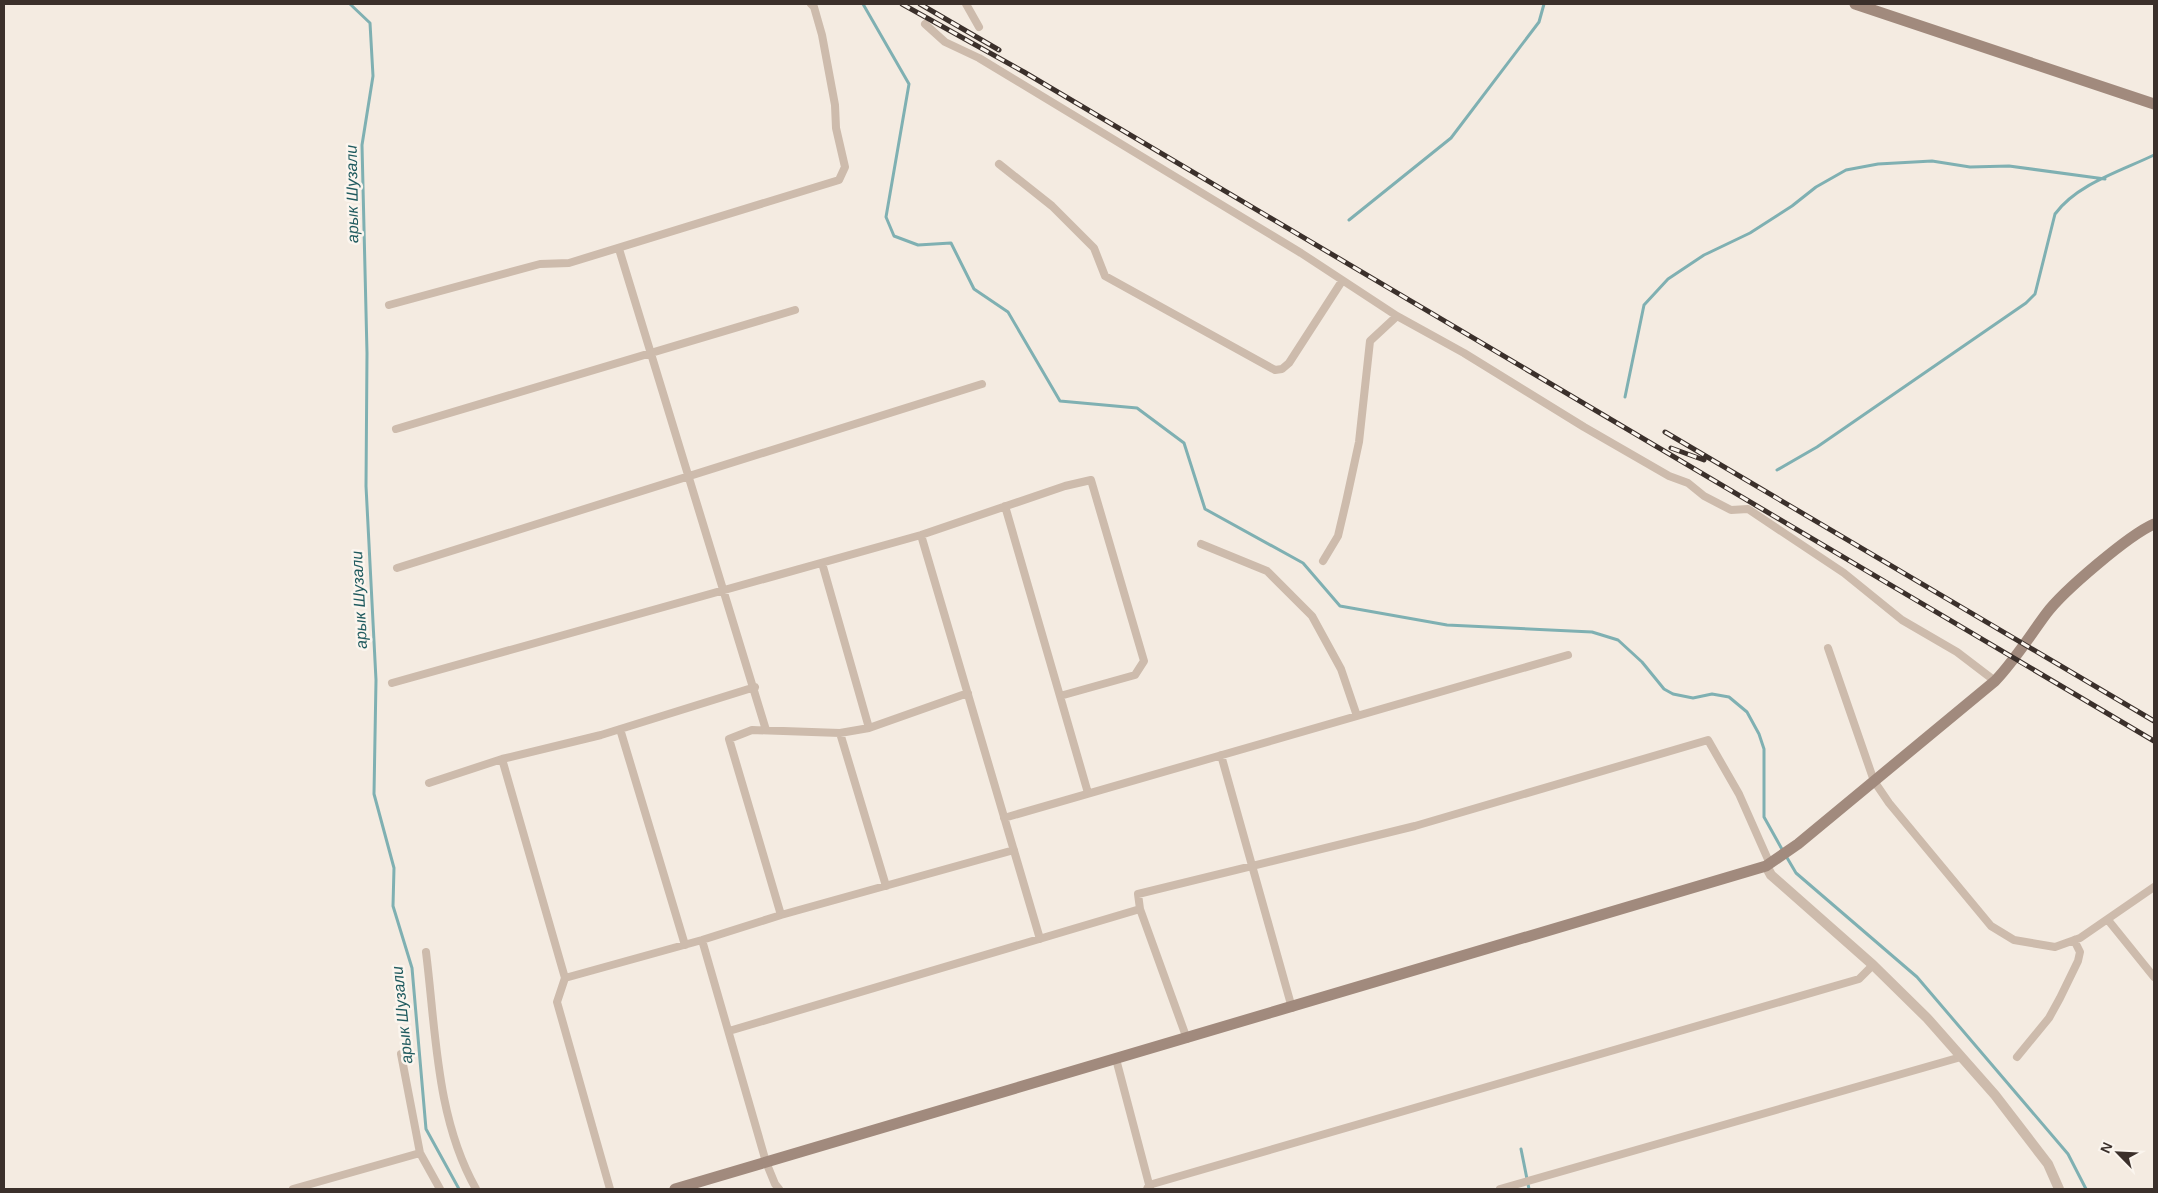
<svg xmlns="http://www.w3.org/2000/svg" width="2158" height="1193" viewBox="0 0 2158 1193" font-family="Helvetica,sans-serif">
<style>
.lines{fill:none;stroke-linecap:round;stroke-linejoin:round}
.stream{stroke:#7fb0b2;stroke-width:3}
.minor{stroke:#cdbbac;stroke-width:8}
.tertiary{stroke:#cdbbac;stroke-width:10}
.secondary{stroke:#a18a7d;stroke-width:11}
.rail-casing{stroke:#3b302b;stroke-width:5}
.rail{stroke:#fbf5ee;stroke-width:3;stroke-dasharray:9;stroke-linecap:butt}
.labels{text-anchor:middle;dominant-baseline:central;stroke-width:5;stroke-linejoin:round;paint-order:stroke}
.water-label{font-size:16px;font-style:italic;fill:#1f5a5e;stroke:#fbf5ee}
</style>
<rect width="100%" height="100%" fill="#f4ebe1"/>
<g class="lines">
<!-- stream -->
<path class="stream" d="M350 4 370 23 373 76 362 145 367 353 366 486 376 680 374 794 394 868 393 906 412 968 426 1129 459 1189
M863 4 909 84 886 217 894 236 918 245 951 243 974 289 1008 312 1060 401 1137 408 1184 443 1205 509 1303 563 1340 606 1447 625 1592 632 1618 640 1642 662 1664 689 1673 694 1693 698 1712 694 1729 697 1747 712 1759 734 1764 749V817L1783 851
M1349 220 1451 138 1539 22 1544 4
M1625 397 1644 305 1668 279 1704 255 1750 233 1792 206 1816 187 1846 170 1878 164 1932 161 1970 167 2009 166 2105 179
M1777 470 1817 447 2026 303 2035 294 2055 214C2077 184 2121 171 2154 155
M1786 856 1796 873 1917 977 2068 1154 2086 1189
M1521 1149 1529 1189"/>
<!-- minor -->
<path class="minor" d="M966 4 979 27
M925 24 945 42 979 58 1301 253 1397 316 1464 353 1584 427 1669 476 1688 483 1704 496 1731 510 1748 509 1844 573 1902 620 1957 652 1995 681
M999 164 1052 206 1094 248 1105 276 1275 370 1282 369 1289 363 1342 281
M619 249 766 730
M389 305 540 264 569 263 839 180 845 167 836 128 835 105 822 35 814 7 811 4
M396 429 795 310
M1005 506 1088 793
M921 535 1040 939
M1201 544 1267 571 1312 616 1341 669 1357 716
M1323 561 1338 536 1346 502 1359 442 1370 341 1397 316
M822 563 869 728
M397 568 982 384
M1828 648 1874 781 1889 803 1991 926 2014 940 2055 947 2080 938 2154 887
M392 683 921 535 1065 486 1091 480 1144 661 1135 675 1060 696
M620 729 685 945
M840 733 886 886
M1221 755 1292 1008
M502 759 565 978 557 1002 610 1189
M429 783 502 759 601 735 755 687
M1004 818 1568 655
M781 915 729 739 752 730 840 733 869 728 968 693
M2108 920 2154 977
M702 940 766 1162 775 1184 779 1189
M426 952C436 1032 436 1118 476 1189
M565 978 702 940 781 915 1014 850
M729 1031 1140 909
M1187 1039 1140 909 1138 894 1415 826 1708 740 1739 794 1770 864
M401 1054 420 1153 440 1189
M2017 1057 2049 1018 2060 998 2078 961 2080 952 2074 940
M1116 1059 1150 1188
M293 1189 420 1153
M1147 1189 1149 1185 1859 979 1873 965
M1500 1189 1961 1057"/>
<!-- tertiary -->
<path class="tertiary" d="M1766 866 1771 875 1873 965 1927 1018 1995 1095 2048 1164 2059 1189"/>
<!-- secondary -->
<path class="secondary" d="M1855 4 2154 104
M675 1189 1766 866 1798 844 1995 681C2015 660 2029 637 2046 614 2063 591 2129 535 2154 524"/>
<defs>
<path id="rail" d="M902 4 1024 72 2154 741
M920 4 999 50
M1665 432 2154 721
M1671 448 1704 460"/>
</defs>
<!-- rail casing -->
<use href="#rail" class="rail-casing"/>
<!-- rail -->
<use href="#rail" class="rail"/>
</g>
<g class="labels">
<!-- water labels -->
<g class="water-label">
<text transform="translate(352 194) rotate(-91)">арык Шузали</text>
<text transform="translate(359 600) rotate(-93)">арык Шузали</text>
<text transform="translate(402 1015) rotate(-96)">арык Шузали</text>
</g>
</g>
<!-- border -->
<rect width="2158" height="1193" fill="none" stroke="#3b302b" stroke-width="10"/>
<!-- north arrow -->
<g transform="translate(2118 1153) rotate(294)" stroke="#fbf5ee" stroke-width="4" paint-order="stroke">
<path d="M0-4L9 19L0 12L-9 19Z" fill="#3b302b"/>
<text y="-8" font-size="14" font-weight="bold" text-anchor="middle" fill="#3b302b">N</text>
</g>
</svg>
